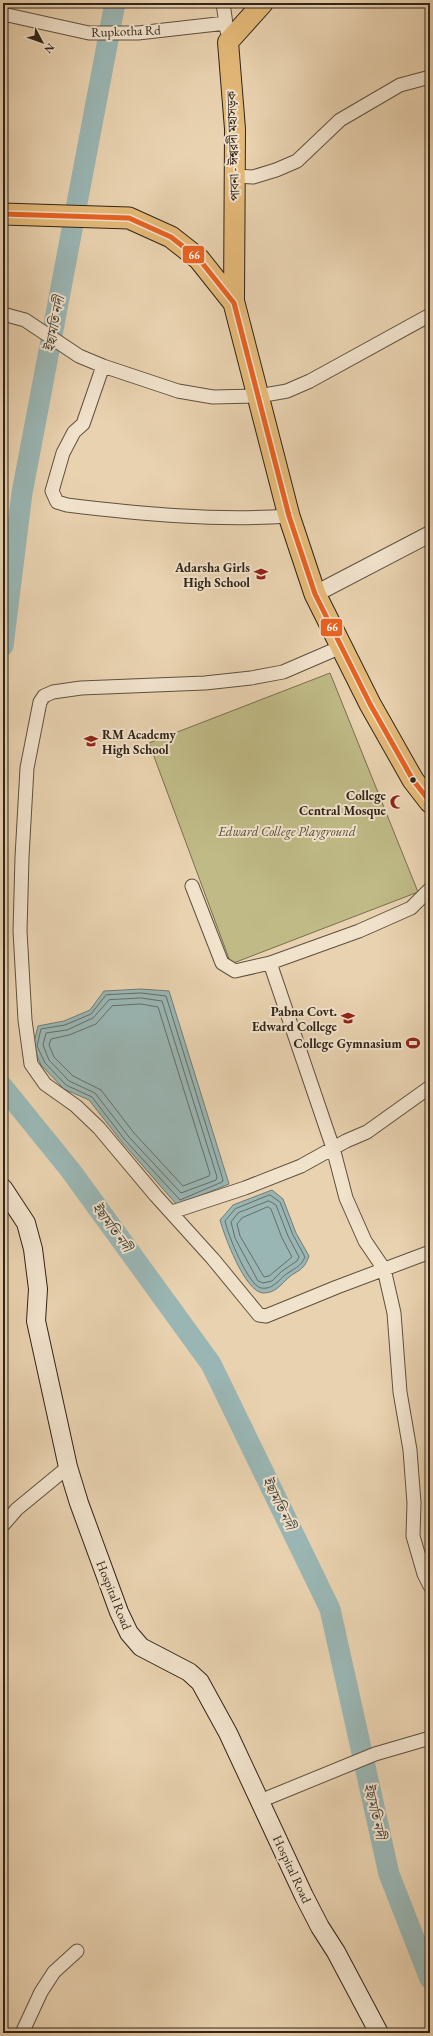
<svg xmlns="http://www.w3.org/2000/svg" width="433" height="2036" viewBox="0 0 433 2036" font-family="'EB Garamond','Noto Serif Bengali',serif">
<style>
.green{fill:#bfba86;stroke:#786f4f}
.water{fill:#9ab6b4;stroke:#707c76}
.lines{fill:none;stroke-linecap:round;stroke-linejoin:round}
.shore{stroke:#666d66;stroke-width:1}
.river{stroke:#9ab6b4;stroke-width:21}
.minor-casing{stroke:#5f503e;stroke-width:15}
.tertiary-casing{stroke:#5f503e;stroke-width:18}
.secondary-casing{stroke:#312418;stroke-width:20}
.primary-casing{stroke:#312418;stroke-width:22}
.trunk-casing{stroke:#312418;stroke-width:23}
.minor{stroke:#f1e2cc;stroke-width:13}
.tertiary{stroke:#f1e2cc;stroke-width:16}
.secondary{stroke:#f1e2cc;stroke-width:18}
.primary{stroke:#e4b978;stroke-width:20}
.trunk{stroke:#e4b978;stroke-width:21}
.bus-1-casing{stroke:#f1e2cc;stroke-width:8}
.bus-1{stroke:#e86222;stroke-width:5}
.bus-dot{fill:#312418;stroke:#f1e2cc;stroke-width:1.5}
.labels{text-anchor:middle;dominant-baseline:central;stroke-width:4;stroke-linejoin:round;paint-order:stroke}
.street-label{font-size:13px;fill:#312418;stroke:#f1e2cc}
.poi-label{font-size:13px;font-weight:bold;fill:#312418;stroke:#f1e2cc;text-anchor:end}
.park-label{font-size:13px;font-style:italic;fill:#544a34;stroke:#f1e2cc}
.water-label{font-size:14px;font-style:italic;fill:#4b483f;stroke:#f1e2cc}
.line-badge{stroke:#f1e2cc;stroke-width:1.5}
.badge-label{font-size:11px;text-anchor:middle;font-weight:bold;fill:#fff}
</style>
<rect width="100%" height="100%" fill="#e9d2b0"/>
<filter id="stains"><feTurbulence type="fractalNoise" baseFrequency=".005" numOctaves="4"/><feColorMatrix values="0 0 0 0 .2 0 0 0 0 .09 0 0 0 0 .02 0 0 0 .5 -.17"/></filter>
<radialGradient id="worn" r=".72"><stop offset=".6" stop-color="#630" stop-opacity="0"/><stop offset="1" stop-color="#630" stop-opacity=".3"/></radialGradient>
<!-- green -->
<path class="green" d="M330 673 418 892 231 964 149 743Z"/>
<!-- water -->
<path class="water" d="M141 989 169 991 229 1184 177 1205 122 1142 89 1100 64 1089 41 1065 33 1046 38 1026 64 1021 90 1010 104 991Z
M272 1190 283 1199 296 1233 309 1256C303 1273 297 1269 286 1280 279 1287 274 1293 263 1293 245 1292 224 1235 220 1220L233 1205Z"/>
<g class="lines">
<!-- shore -->
<path class="shore" d="M141 993 166 996 223 1180 222 1182 180 1200 125 1140 92 1097 66 1085 45 1063 37 1046 41 1029 65 1025 91 1014 106 995Z
M141 998 162 1001 217 1177 216 1180 181 1193 129 1137 95 1093 69 1081 49 1060 43 1045 46 1033 67 1030 93 1018 109 1000Z
M141 1004 158 1007 210 1174 209 1176 183 1186 134 1133 101 1090 73 1076 54 1057 49 1045 51 1039 69 1035 96 1024 112 1006Z
M270 1195 280 1202 293 1235 305 1257C301 1267 293 1269 285 1275 278 1281 272 1290 261 1288 248 1285 228 1235 225 1221L235 1209Z
M269 1201 276 1205 288 1236 299 1257 297 1261 282 1271 272 1281 263 1283 258 1281 235 1238 231 1222 238 1213Z
M268 1207 271 1209 282 1238 292 1257 269 1276 264 1277 240 1236 237 1224 242 1218Z"/>
<!-- river -->
<path class="river" d="M3 646 22 493 115 3
M3 1087 71 1171 211 1364 330 1609 389 1874 430 1979"/>
<defs>
<path id="minor" d="M223 3 227 31
M3 14 89 33H138L226 23
M235 176 253 177 276 170 297 161 340 120 400 85 430 77
M3 314 25 320 79 356 103 366 178 391 213 397 259 396 287 391 310 381 430 315
M103 366 83 424 74 432 63 453 52 491 57 502 67 505C141 514 215 521 289 516
M341 647 283 672 251 678 205 683 81 688 53 692 44 696 40 702 27 768 22 857 20 931 25 1020 31 1064 45 1084 76 1106 99 1128 156 1196 213 1259 259 1315 266 1316 337 1287 430 1252
M192 886 222 963 235 971 270 963 333 1148 346 1198 365 1241 384 1269 394 1313 400 1392 410 1450 414 1503 413 1536 424 1574 430 1586
M270 963 359 931 411 908 430 889
M172 1212 245 1188 301 1166 346 1141 367 1132 430 1087
M3 1525 17 1509 68 1467
M260 1801 375 1754 430 1738
M22 2033 41 1992 54 1972 77 1951"/>
<path id="tertiary" d="M315 594 430 534"/>
<path id="secondary" d="M3 1188 26 1223 33 1249 38 1289 36 1321 68 1467 79 1503 119 1612 129 1633 141 1647 189 1672 200 1682 228 1733 304 1896 320 1927 336 1952 379 2033"/>
<path id="primary" d="M234 303 235 129 228 42 263 3"/>
<path id="trunk" d="M3 214 129 218 171 237 199 259 234 303 289 516 315 594 370 704 413 780 430 802"/>
</defs>
<!-- minor casing -->
<use href="#minor" class="minor-casing"/>
<!-- tertiary casing -->
<use href="#tertiary" class="tertiary-casing"/>
<!-- secondary casing -->
<use href="#secondary" class="secondary-casing"/>
<!-- primary casing -->
<use href="#primary" class="primary-casing"/>
<!-- trunk casing -->
<use href="#trunk" class="trunk-casing"/>
<!-- minor -->
<use href="#minor" class="minor"/>
<!-- tertiary -->
<use href="#tertiary" class="tertiary"/>
<!-- secondary -->
<use href="#secondary" class="secondary"/>
<!-- primary -->
<use href="#primary" class="primary"/>
<!-- trunk -->
<use href="#trunk" class="trunk"/>
<defs>
<path id="bus-1" d="M3 214 129 218 171 237 199 259 234 303 289 516 315 594 370 704 413 780 430 802"/>
</defs>
<!-- bus-1 casing -->
<use href="#bus-1" class="bus-1-casing"/>
<!-- bus-1 -->
<use href="#bus-1" class="bus-1"/>
</g>
<!-- icons -->
<defs>
<symbol id="school-bare" viewBox="-9 -9 18 18"><path d="M0-5L7-2L0 1L-7-2ZM-4 1L0 2.5L4 1V4Q0 6-4 4Z" fill="#8f2418" stroke="#f1e2cc" stroke-width="2.5" paint-order="stroke"/></symbol>
<symbol id="mosque-bare" viewBox="-9 -9 18 18"><path d="M3.5-4.9A6 6 0 1 0 3.5 4.9A5 5 0 1 1 3.5-4.9Z" fill="#8f2418" stroke="#f1e2cc" stroke-width="2.5" paint-order="stroke"/></symbol>
<symbol id="university-bare" viewBox="-9 -9 18 18"><path d="M0-5L7-2L0 1L-7-2ZM-4 1L0 2.5L4 1V4Q0 6-4 4Z" fill="#8f2418" stroke="#f1e2cc" stroke-width="2.5" paint-order="stroke"/></symbol>
<symbol id="stadium-bare" viewBox="-9 -9 18 18"><path d="M0-5a6.5 5 0 1 0 0 10a6.5 5 0 1 0 0-10ZM-3.5-1.8h7v3.6h-7Z" fill="#8f2418" stroke="#f1e2cc" stroke-width="2.5" paint-order="stroke"/></symbol>
</defs>
<g fill-rule="evenodd">
<use href="#school-bare" x="251" y="564" width="20" height="20"/>
<use href="#school-bare" x="81" y="731" width="20" height="20"/>
<use href="#mosque-bare" x="387" y="792" width="20" height="20"/>
<use href="#university-bare" x="338" y="1008" width="20" height="20"/>
<use href="#stadium-bare" x="403" y="1033" width="20" height="20"/>
</g>
<!-- markers -->
<circle class="bus-dot" cx="413" cy="780" r="3.5"/>
<g class="labels">
<!-- street labels -->
<g class="street-label">
<text transform="translate(126 31) rotate(-2)">Rupkotha Rd</text>
<text transform="translate(233 146) rotate(-92)">পাবনা - ঈশ্বরদী মহাসড়ক</text>
<text transform="translate(114 1595) rotate(68)">Hospital Road</text>
<text transform="translate(292 1869) rotate(65)">Hospital Road</text>
</g>
<!-- poi labels -->
<g class="poi-label">
<text x="250" y="567">Adarsha Girls<tspan x="250" dy="15">High School</tspan></text>
<text x="102" y="734" text-anchor="start">RM Academy<tspan x="102" dy="15">High School</tspan></text>
<text x="386" y="795">College<tspan x="386" dy="15">Central Mosque</tspan></text>
<text x="337" y="1011">Pabna Covt.<tspan x="337" dy="15">Edward College</tspan></text>
<text x="402" y="1043">College Gymnasium</text>
</g>
<!-- park labels -->
<g class="park-label">
<text x="287" y="831">Edward College Playground</text>
</g>
<!-- water labels -->
<g class="water-label">
<text transform="translate(54 324) rotate(-79)">ইছামতি নদী</text>
<text transform="translate(112 1227) rotate(54)">ইছামতি নদী</text>
<text transform="translate(279 1503) rotate(64)">ইছামতি নদী</text>
<text transform="translate(375 1811) rotate(77)">ইছামতি নদী</text>
</g>
</g>
<g class="line-badge">
<rect x="182" y="245" width="23" height="19" rx="4" fill="#e86222"/>
<rect x="320" y="618" width="23" height="19" rx="4" fill="#e86222"/>
</g>
<g class="badge-label">
<text x="194" y="259">66</text>
<text x="332" y="631">66</text>
</g>
<!-- margin -->
<rect width="433" height="2036" fill="none" stroke="#e9d2b0" stroke-width="16"/>
<rect x="4" y="4" width="425" height="2028" fill="none" stroke="#312418" stroke-width="2"/>
<rect x="8" y="8" width="417" height="2020" fill="none" stroke="#312418"/>
<!-- north arrow -->
<g transform="translate(42 42) rotate(131)" stroke="#f1e2cc" stroke-width="3" paint-order="stroke">
<path d="M0-3L7 15L0 10L-7 15Z" fill="#312418"/>
<text y="-6" font-size="11" font-weight="bold" text-anchor="middle" fill="#312418">N</text>
</g>
<rect width="100%" height="100%" filter="url(#stains)"/>
<rect width="100%" height="100%" fill="url(#worn)"/>
</svg>
